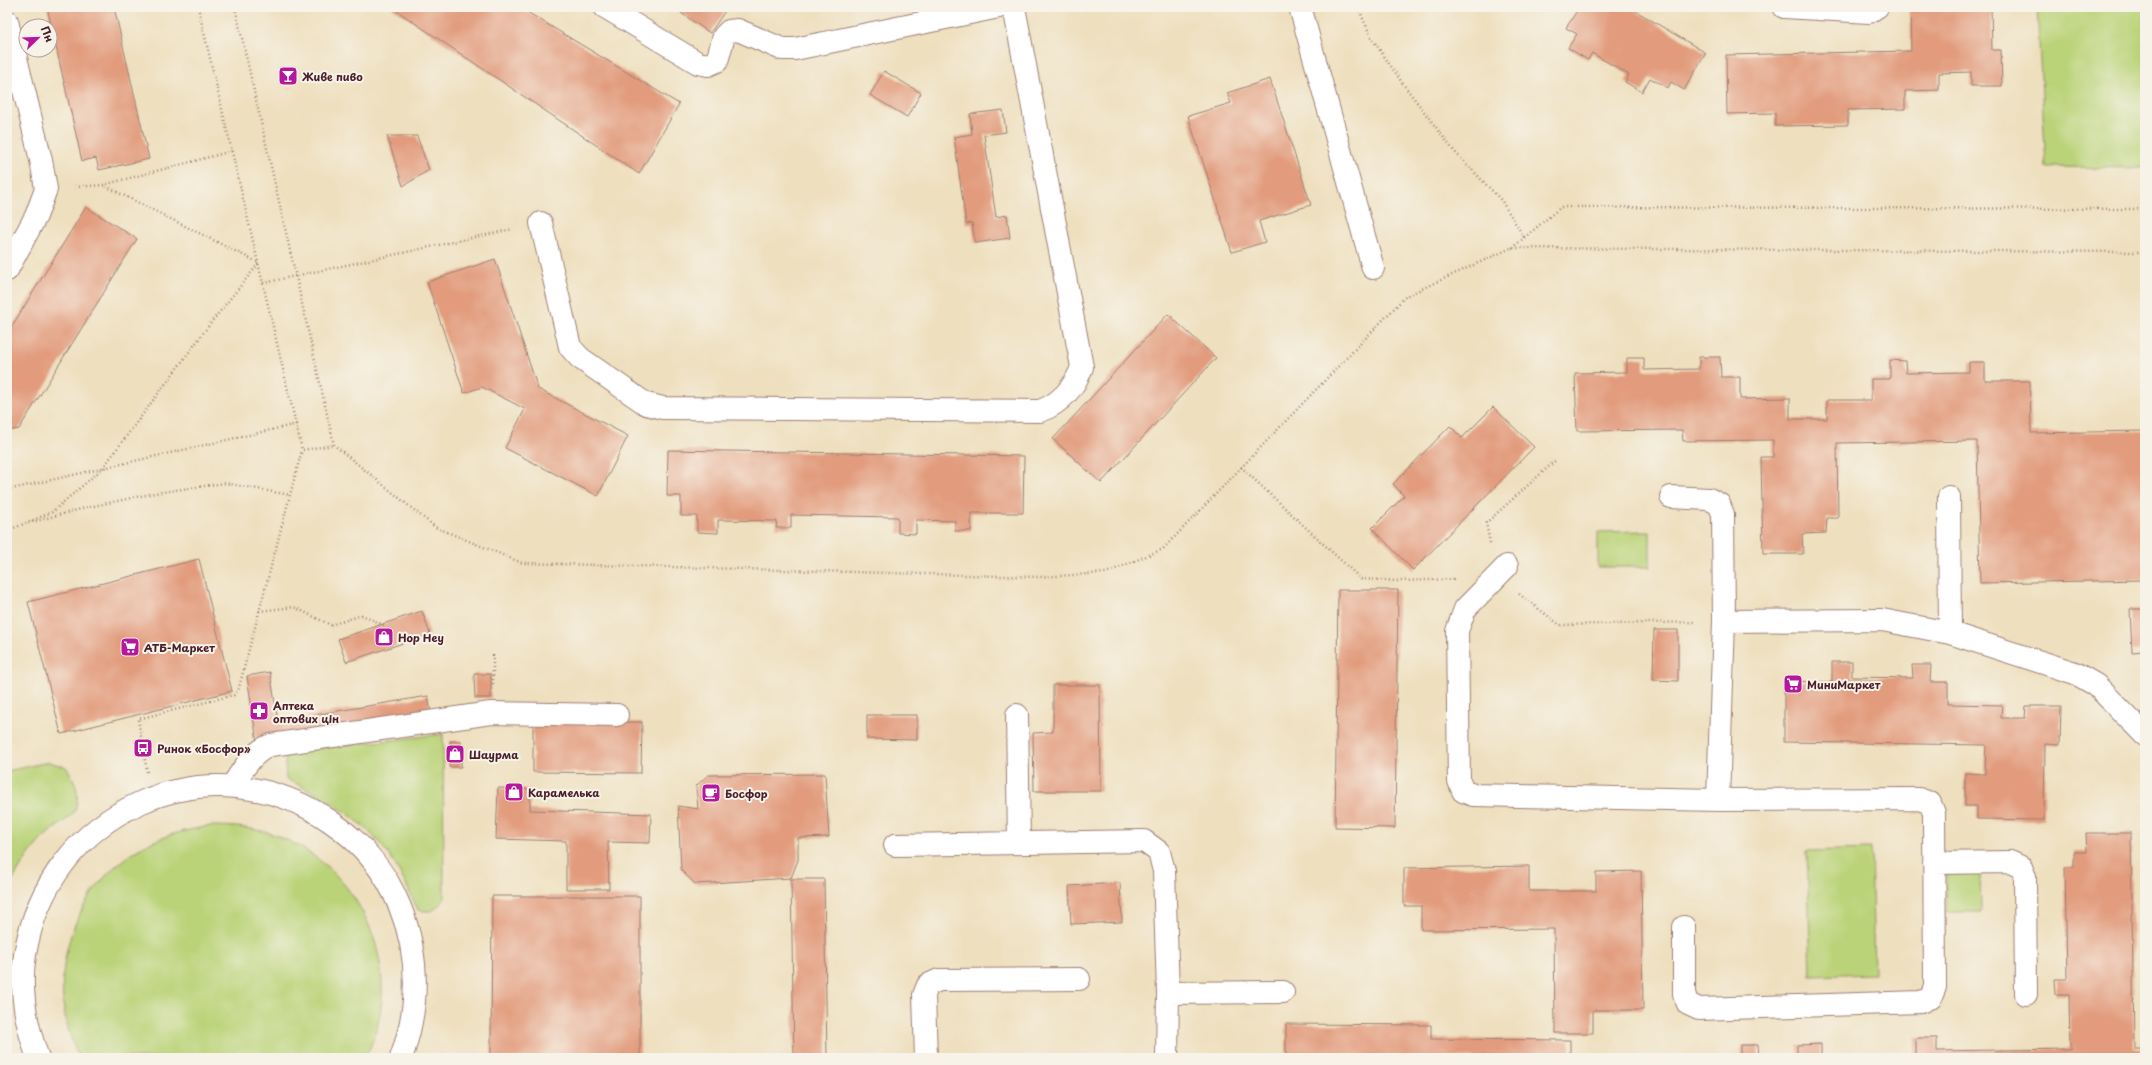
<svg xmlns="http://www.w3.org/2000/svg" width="2152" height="1065" viewBox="0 0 2152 1065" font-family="'Playpen Sans',sans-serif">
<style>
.green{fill:#bad378;stroke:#827952}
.building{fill:#e29b7d}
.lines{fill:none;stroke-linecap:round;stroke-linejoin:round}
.minor-casing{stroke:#9c7f74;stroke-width:24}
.path{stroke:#9c7f74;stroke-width:2.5;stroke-dasharray:1 3;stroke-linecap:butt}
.minor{stroke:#fff;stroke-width:22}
.labels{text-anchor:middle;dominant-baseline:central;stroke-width:4;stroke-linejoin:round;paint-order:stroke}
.poi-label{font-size:11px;font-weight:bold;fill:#4a1f2b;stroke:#f7f3e8;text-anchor:start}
</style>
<rect width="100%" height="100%" fill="#f7f3e8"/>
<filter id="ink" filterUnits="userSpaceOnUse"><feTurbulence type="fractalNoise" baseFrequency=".025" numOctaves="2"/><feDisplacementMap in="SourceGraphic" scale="8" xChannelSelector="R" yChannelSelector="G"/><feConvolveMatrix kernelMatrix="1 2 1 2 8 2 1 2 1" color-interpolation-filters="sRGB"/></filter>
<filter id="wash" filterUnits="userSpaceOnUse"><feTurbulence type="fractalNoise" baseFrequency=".012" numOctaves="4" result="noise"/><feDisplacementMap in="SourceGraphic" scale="16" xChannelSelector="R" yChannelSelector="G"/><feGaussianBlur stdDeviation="0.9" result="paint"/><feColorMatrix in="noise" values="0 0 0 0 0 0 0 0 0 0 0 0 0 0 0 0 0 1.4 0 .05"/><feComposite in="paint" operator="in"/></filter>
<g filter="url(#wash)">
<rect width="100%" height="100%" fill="#eedfbe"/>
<!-- green -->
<path class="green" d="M2037 7H2145V168L2046 167Z
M1650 531V567H1598V532Z
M443 734 444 899C436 910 432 913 418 910 409 891 401 872 389 855 364 819 325 797 286 779L285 764 286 756 296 751Z
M49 762 66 767C75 780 81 793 75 810 72 818 52 829 45 836 28 852 18 871 7 891V771Z
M211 826C233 826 259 828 280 837 364 871 409 975 365 1058H80C39 983 73 880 150 843 169 834 190 829 211 826Z
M1871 849 1874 974 1811 976 1807 851Z
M1946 872H1980L1981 912H1947Z"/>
<g id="blocks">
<!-- building -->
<path class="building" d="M47 7H114L149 159 99 170 96 158 82 161Z
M391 7H519L679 104 639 174Z
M685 7H718L725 11 710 33 681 13Z
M1576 7H1629L1706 53 1684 90 1671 82 1668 88 1650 78 1642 92 1625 82 1629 75 1592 53 1588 60 1568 48 1577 34 1566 28 1578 9Z
M1910 7H1991L1992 50H2001L2002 86H1971V72L1939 73V90L1905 91V109L1848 110V125L1775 126V113L1727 114 1726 55 1911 51Z
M884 71 921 93 907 117 870 95Z
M1270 79 1311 205 1259 221 1265 242 1232 252 1188 116 1231 103 1227 93Z
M1003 110 1006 132 984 135 996 217 1007 215 1010 238 975 243 972 223 966 224 954 137 972 134 970 114Z
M387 136H417L429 170 403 186Z
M86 207 137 239 19 429 7 431V334Z
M495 259 538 389 628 436 598 496 505 448 525 409 482 387 464 393 427 282Z
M1168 314 1216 358 1101 483 1053 439Z
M1699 357H1720L1721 377H1740V399L1790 398V419H1827V400H1871V379H1890V360L1905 361 1906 373 1969 372V362H1985V381H2030L2031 433 2145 431V580L1980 583 1977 441 1837 443 1838 518H1827L1826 533 1802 534 1803 554H1763L1761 457H1773V440L1683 441 1682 430 1577 431 1575 373 1627 372V358H1644V370L1699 369Z
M1493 407 1534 447 1413 570 1372 528 1404 496 1393 484 1450 426 1462 438Z
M668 450 1024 456 1023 513H971V531H955V521L916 520V534L898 533V517L791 515V528H776L777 521 718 520V533L697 532V516H681V496H667Z
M199 559 232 691 61 734 28 602Z
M1338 590H1398L1395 828 1335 827Z
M2130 609H2145V651L2132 652Z
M422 611 430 634 346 662 338 639Z
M1654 630H1678V681L1653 680Z
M1832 662H1852V677L1913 678 1912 665H1931L1930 682H1948V704L2002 705 2001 718H2025L2026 706H2061L2060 745 2045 744 2044 820 1977 819V806H1965V773L1985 774 1986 745 1784 742V681L1832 682Z
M270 672 278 721 428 696 431 713 257 742 247 676Z
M474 674H491V698H475Z
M1053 685H1100L1101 791H1034L1033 733 1053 732Z
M867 715H917V740L867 739Z
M533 722H642L641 773 533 772Z
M450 741H461V767H449Z
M825 774 829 837 798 838V860L791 878 695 884 681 870 678 806 698 809 696 786 708 775Z
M498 788 530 789V810L651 814 650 843 608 842 609 889H566V841L496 839Z
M2086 833H2131L2134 1048H2145V1058H1915V1038H1937V1051L2070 1049 2069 995H2056L2055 979H2067L2065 867H2074V852H2087Z
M1529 866V891H1596V872L1641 871 1643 1010H1593V1033H1555L1554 929 1421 930V906H1404V868Z
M791 879H824L827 1058H794Z
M1120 883 1122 922 1071 924 1069 886Z
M492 896H640V1058H491Z
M1286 1024 1431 1025V1039L1570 1040V1058H1286Z
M1821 1044V1058H1797V1045Z
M1740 1045H1758L1759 1058H1740Z"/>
</g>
</g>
<g filter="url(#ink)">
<use href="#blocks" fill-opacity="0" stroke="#9c7f74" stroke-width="1"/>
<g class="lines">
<defs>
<path id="minor" d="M605 7 698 63 708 65 717 61 724 36 729 31 738 30 782 49H795L999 7
M1300 7 1373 268
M1784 7 1869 12 1877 7
M7 21 41 160 46 189 36 216 7 270
M541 223 570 347 580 358 646 404 663 408 1040 411C1060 404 1075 387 1082 367L1014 7
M1671 497 1709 499 1719 504 1723 514 1724 621 1718 800
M1949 497 1950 633
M1507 566 1465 609 1457 631 1459 781 1463 791 1473 795 1718 800 1919 799 1930 803 1934 813 1935 987 1931 997 1921 1002 1699 1009 1688 1004 1684 994V927
M1724 621 1882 620 1950 633 2075 673 2096 685 2145 735
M1017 715 1019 842
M232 786C243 770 252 752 271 745L491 713 617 715
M895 845 1144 841 1159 852 1164 871 1168 993 1167 1058
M1934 863 2010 862 2021 867 2025 877 2026 994
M1168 993 1283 992
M38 1058C26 1025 19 990 25 955 47 811 208 738 330 821 361 842 386 872 400 907 420 957 419 1008 401 1058
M926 1058 924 995 928 985 939 980 1079 979"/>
</defs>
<!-- minor casing -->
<use href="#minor" class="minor-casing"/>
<!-- path -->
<path class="path" d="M198 7 302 450 334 445
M235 7 334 445 435 527 522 563 1039 577 1106 573 1163 549 1406 296 1511 248 2145 252
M1358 7 1371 37 1403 84 1454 151 1501 200 1524 237
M75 187 103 185 232 151
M1512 248 1561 207 2145 209
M263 283 513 229
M1241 467 1361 579 1400 581 1454 579
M7 490 297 424
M28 523 89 507 155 493 225 483 290 495
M7 531 52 512 102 469 213 320 259 263 103 185
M1490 543 1486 523 1555 461
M1519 594 1560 625 1696 622
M259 611 294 607 331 625 362 615 384 625
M493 655V685
M147 772 138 719 234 695 238 691 302 450"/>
<!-- minor -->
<use href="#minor" class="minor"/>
</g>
</g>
<!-- icons -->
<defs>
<symbol id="bar-square" viewBox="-11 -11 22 22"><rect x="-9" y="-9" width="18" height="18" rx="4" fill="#b5179e" stroke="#f7f3e8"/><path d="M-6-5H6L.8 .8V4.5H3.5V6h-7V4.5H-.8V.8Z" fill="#fff"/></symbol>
<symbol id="shop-square" viewBox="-11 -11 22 22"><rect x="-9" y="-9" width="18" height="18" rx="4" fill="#b5179e" stroke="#f7f3e8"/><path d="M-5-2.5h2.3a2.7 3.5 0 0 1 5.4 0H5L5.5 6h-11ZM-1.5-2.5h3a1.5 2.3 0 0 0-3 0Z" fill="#fff"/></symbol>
<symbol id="supermarket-square" viewBox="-11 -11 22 22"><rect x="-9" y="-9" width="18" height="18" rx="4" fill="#b5179e" stroke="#f7f3e8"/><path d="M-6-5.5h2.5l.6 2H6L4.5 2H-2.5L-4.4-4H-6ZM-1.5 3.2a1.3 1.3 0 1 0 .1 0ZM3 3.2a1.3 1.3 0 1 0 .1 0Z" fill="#fff"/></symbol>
<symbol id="pharmacy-square" viewBox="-11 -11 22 22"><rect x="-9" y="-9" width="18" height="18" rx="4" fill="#b5179e" stroke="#f7f3e8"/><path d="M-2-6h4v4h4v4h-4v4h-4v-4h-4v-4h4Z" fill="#fff"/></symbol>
<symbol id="bus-square" viewBox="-11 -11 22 22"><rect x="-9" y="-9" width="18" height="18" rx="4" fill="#b5179e" stroke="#f7f3e8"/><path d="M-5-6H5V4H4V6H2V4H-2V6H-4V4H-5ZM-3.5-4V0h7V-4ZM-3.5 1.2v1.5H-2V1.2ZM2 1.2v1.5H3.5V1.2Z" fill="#fff"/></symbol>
<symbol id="cafe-square" viewBox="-11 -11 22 22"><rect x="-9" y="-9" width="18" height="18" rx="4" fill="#b5179e" stroke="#f7f3e8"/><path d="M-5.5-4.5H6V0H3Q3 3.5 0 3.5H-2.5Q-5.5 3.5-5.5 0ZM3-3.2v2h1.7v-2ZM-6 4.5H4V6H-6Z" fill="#fff"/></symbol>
</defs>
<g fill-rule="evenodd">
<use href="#bar-square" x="277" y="65" width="22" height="22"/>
<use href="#shop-square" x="373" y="626" width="22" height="22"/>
<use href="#supermarket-square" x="119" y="636" width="22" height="22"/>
<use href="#supermarket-square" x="1782" y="673" width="22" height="22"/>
<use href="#pharmacy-square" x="248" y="700" width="22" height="22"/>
<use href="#bus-square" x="132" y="737" width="22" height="22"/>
<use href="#shop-square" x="444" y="743" width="22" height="22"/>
<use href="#shop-square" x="503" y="781" width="22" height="22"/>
<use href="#cafe-square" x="700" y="782" width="22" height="22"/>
</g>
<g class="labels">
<!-- poi labels -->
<g class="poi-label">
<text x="302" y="76">Живе пиво</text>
<text x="398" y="637">Hop Hey</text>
<text x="144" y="647">АТБ-Маркет</text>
<text x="1807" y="684">МиниМаркет</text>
<text x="273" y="705">Аптека<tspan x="273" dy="13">оптових цін</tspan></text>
<text x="157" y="748">Ринок «Босфор»</text>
<text x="469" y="754">Шаурма</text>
<text x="528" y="792">Карамелька</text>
<text x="725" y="793">Босфор</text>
</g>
</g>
<!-- margin -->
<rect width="2152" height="1065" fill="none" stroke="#f7f3e8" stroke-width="24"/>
<!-- north arrow -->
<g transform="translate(38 38) rotate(67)"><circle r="19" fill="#f7f3e8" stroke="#b29e9c"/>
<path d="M0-3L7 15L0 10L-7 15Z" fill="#b5179e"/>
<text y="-6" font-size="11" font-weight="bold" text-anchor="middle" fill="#4a1f2b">Пн</text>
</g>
</svg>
